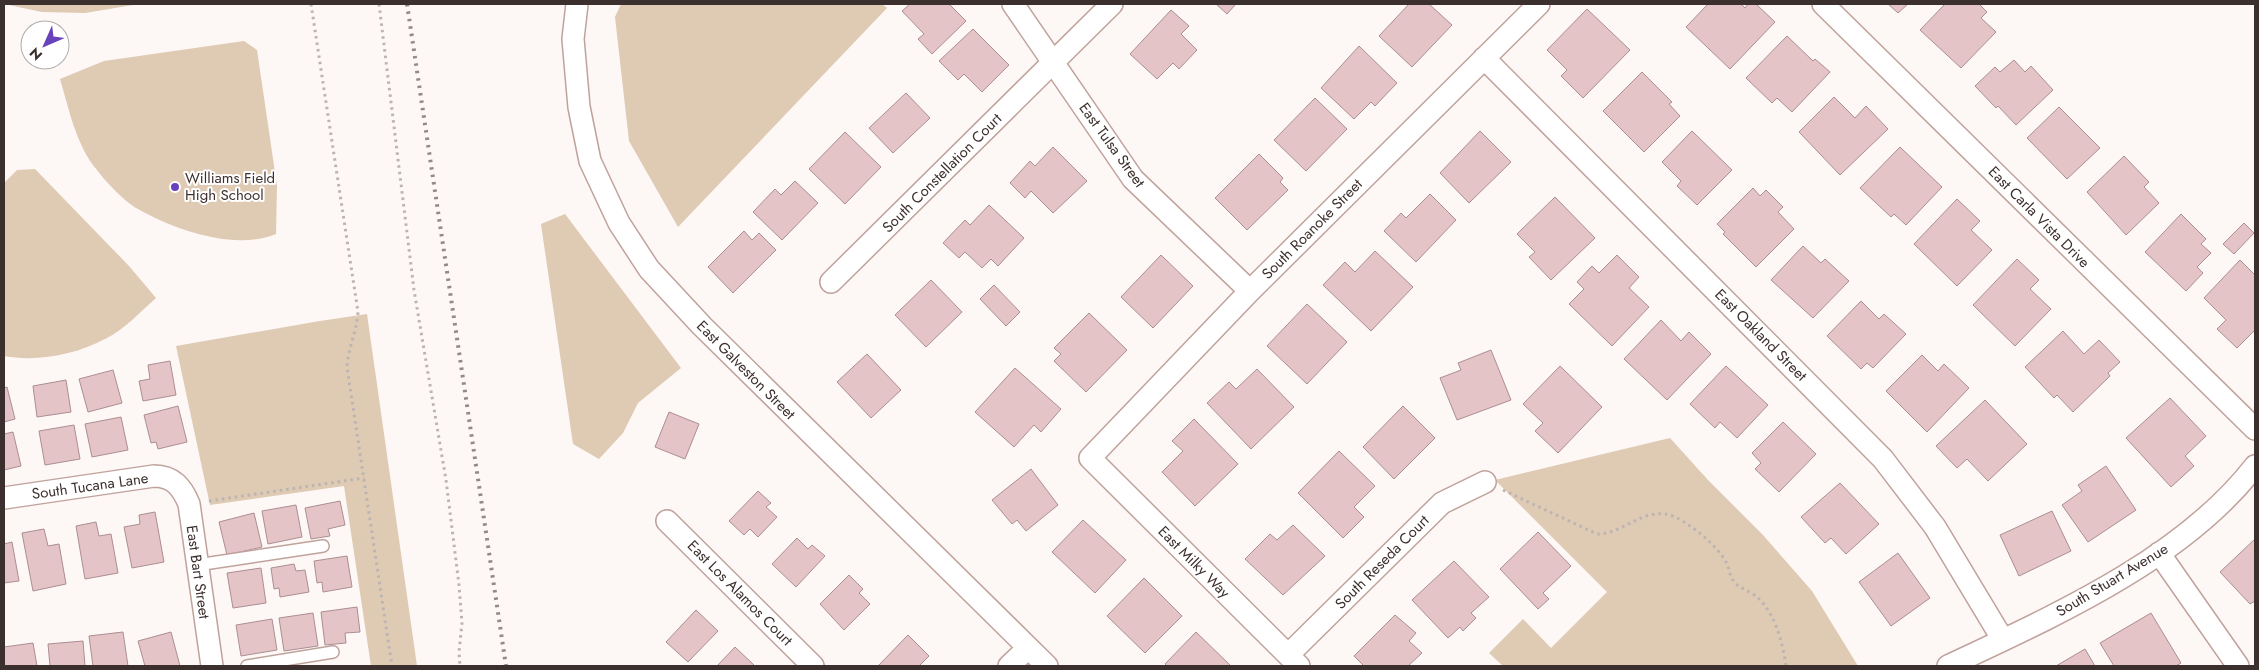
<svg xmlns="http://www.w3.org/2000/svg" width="2259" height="670" viewBox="0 0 2259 670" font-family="Jost,sans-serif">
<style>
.green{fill:#dfcab3}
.building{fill:#e4c4c7;stroke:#ac8e91}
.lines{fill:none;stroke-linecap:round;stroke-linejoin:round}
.lane-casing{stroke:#c0a29c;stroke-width:14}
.street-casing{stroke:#c0a29c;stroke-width:24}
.path{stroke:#bcb4b2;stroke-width:3;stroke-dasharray:2.5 4;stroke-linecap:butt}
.lane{stroke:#fff;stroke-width:11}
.street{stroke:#fff;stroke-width:21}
.rail{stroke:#938987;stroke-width:4;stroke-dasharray:2.5 5;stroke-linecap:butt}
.poi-dot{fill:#6742ba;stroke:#fff;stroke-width:2}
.labels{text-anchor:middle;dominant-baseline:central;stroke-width:4;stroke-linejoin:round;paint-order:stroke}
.street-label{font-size:15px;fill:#3c302e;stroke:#fff}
.poi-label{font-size:15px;fill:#3c302e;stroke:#fff;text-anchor:start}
</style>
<rect width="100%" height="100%" fill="#fdf7f5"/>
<!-- green -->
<path class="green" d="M4 4H139L85 13 42 12Z
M621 4H882L887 8 678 227 629 141 615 17Z
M244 41 257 50 277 186 276 234C235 251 175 230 138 209 126 203 105 181 97 170 76 145 69 109 60 79L104 61Z
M35 169 129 266 156 298C140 312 124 330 105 339 75 355 37 362 4 356V183L17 170Z
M565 214 681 368 638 403 623 433 599 459 573 444 541 224Z
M367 314 417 666H371L344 486 210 505 176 346 320 321Z
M1670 438 1708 480 1763 535 1812 591 1858 666H1503L1489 653 1523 619 1551 648 1607 592 1495 480Z"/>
<!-- building -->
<path class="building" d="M910 4H949L966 21 932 54 918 39 924 34 902 11Z
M1216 4H1236L1227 14Z
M1409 4H1429L1452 25 1412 67 1379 36Z
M1708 4H1741L1745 8 1748 4H1756L1775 22 1730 69 1686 27Z
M1888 4H1908L1898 13Z
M1945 4H1979L1987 12 1981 18 1996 32 1961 68 1920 30Z
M1587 9 1630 50 1583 98 1561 76 1567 70 1547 50Z
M1171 10 1189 26 1181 34 1197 50 1179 69 1173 63 1157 79 1130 54Z
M973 29 1009 65 982 92 964 74 958 80 939 61Z
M1787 36 1813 61 1815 59 1830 72 1792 112 1777 98 1772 103 1746 78Z
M1359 46 1397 83 1375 106 1371 102 1354 119 1321 88Z
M2014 60 2025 72 2031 66 2053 90 2016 125 1998 106 1996 108 1975 86 1995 67 2000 72Z
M1642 72 1672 102 1669 104 1680 116 1644 152 1603 111Z
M906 93 930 118 893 153 869 128Z
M1834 97 1855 118 1866 106 1888 129 1840 175 1799 132Z
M1315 98 1347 129 1306 171 1274 140Z
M2059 107 2100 148 2067 179 2027 138Z
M1480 131 1511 162 1469 203 1440 173Z
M1692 131 1732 170 1697 205 1677 186 1681 181 1662 162Z
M845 132 881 167 845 204 809 169Z
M1053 147 1087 181 1053 213 1031 191 1025 198 1010 183 1030 161 1035 166Z
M1900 147 1942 187 1906 225 1894 214 1891 217 1860 188Z
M1259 154 1283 178 1280 182 1288 190 1247 230 1215 198Z
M2124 156 2149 182 2144 187 2159 203 2126 235 2087 192Z
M795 181 818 203 782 240 753 212 775 189 781 195Z
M1753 188 1760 196 1766 190 1783 207 1778 212 1794 229 1756 267 1723 234 1725 232 1717 224Z
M1430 194 1456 220 1416 262 1384 231 1401 213 1406 218Z
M1555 197 1595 238 1551 280 1529 257 1535 252 1517 234Z
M1957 199 1980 221 1971 230 1992 250 1957 286 1914 244Z
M989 205 1024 238 998 266 991 259 982 268 965 252 959 258 943 243 965 220 970 225Z
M2181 214 2206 239 2201 244 2211 253 2197 267 2203 273 2186 291 2145 252Z
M2244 223 2254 233 2234 254 2223 244Z
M744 231 752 240 759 233 776 250 733 293 708 267Z
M1803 246 1821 263 1825 259 1849 281 1813 318 1771 280Z
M1375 251 1413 287 1371 331 1323 285 1345 262 1355 272Z
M1161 255 1193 286 1153 328 1121 297Z
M1617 255 1639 277 1629 288 1649 307 1612 346 1569 304 1584 289 1577 282 1592 266 1599 273Z
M2017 259 2039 280 2030 289 2051 309 2015 346 1973 305Z
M2240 260 2255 275V330L2237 348 2217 329 2226 320 2204 298Z
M931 280 962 312 926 347 895 315Z
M994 285 1020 312 1006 326 980 299Z
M1861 301 1879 319 1884 314 1906 334 1873 368 1867 363 1861 369 1827 336Z
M1307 304 1347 342 1307 384 1267 346Z
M1089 313 1127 350 1086 392 1054 361 1061 354 1054 348Z
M1661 320 1681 341 1689 332 1711 354 1667 400 1624 359Z
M2063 331 2084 354 2099 340 2120 362 2108 373 2110 376 2073 412 2057 395 2054 398 2025 367Z
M1491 350 1511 400 1457 420 1440 378 1461 370 1458 363Z
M867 354 901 390 871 418 837 382Z
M1922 355 1938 371 1944 364 1969 388 1927 432 1886 391Z
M170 361 176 395 143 401 139 381 150 379 148 365Z
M1560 366 1602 407 1558 453 1535 431 1543 423 1523 404Z
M1726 366 1768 405 1737 438 1720 422 1715 428 1690 404Z
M1015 368 1061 409 1041 432 1034 425 1014 447 975 412Z
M1257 369 1294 407 1251 449 1207 403 1229 382 1236 389Z
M113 370 122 403 88 412 79 379Z
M66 380 71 412 37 417 33 386Z
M7 387 15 419 4 422V388Z
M2170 398 2206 436 2185 456 2194 466 2171 487 2126 438Z
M1985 400 2027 444 1988 481 1967 459 1957 468 1936 446Z
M178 406 187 442 158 449 156 442 151 443 144 415Z
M1403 406 1435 438 1394 479 1363 447Z
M669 412 699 424 685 459 655 447Z
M121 417 128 450 92 457 85 424Z
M1194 419 1238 464 1195 506 1162 472 1183 451 1172 441Z
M1783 422 1816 454 1779 492 1755 469 1761 463 1752 453Z
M74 425 80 459 45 465 39 431Z
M13 432 21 466 4 470V434Z
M1339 451 1375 486 1354 507 1364 517 1343 538 1298 493Z
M2106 466 2136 510 2088 542 2062 505 2082 491 2078 485Z
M1031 469 1058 505 1026 531 1017 520 1012 524 992 500Z
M1840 483 1879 524 1846 554 1831 538 1825 543 1801 517Z
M758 491 771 503 766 507 777 517 758 537 750 529 744 535 729 521Z
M340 501 345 525 328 529 330 536 311 539 305 508Z
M296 505 302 537 268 544 262 511Z
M2052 511 2071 551 2019 576 2000 535Z
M155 512 164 562 132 568 124 527 140 524 139 515Z
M254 513 262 547 227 555 219 522Z
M1083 520 1126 560 1095 593 1052 552Z
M96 522 99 536 111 534 118 573 85 579 76 526Z
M1293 525 1325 556 1283 595 1245 559 1270 534 1277 540Z
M44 529 48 546 59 544 66 584 33 591 22 533Z
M1538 532 1571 566 1543 593 1549 599 1538 609 1500 569Z
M797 538 808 549 812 545 825 556 796 587 772 564Z
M2255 539V601L2250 604 2220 572Z
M12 542 19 581 4 583V544Z
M1898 553 1930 598 1891 626 1859 582Z
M347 556 352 587 323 592 322 582 317 583 314 561Z
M1454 561 1489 597 1471 613 1476 618 1463 631 1460 627 1448 638 1412 600Z
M294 564 296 571 305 570 309 592 280 597 279 588 274 589 271 568Z
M261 568 266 603 233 608 227 573Z
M849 575 863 589 859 593 870 604 844 630 820 604Z
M1144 578 1182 616 1145 653 1107 616Z
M357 607 360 632 345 633 346 643 325 645 321 612Z
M696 610 718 631 688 662 666 642Z
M313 613 318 646 284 651 279 618Z
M2151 613 2181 663 2176 666H2114L2100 643Z
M1395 615 1416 633 1409 641 1422 653 1408 666H1364L1354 656Z
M272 619 277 650 241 656 236 625Z
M123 632 128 666H93L89 636Z
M171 632 180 666H145L138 641Z
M1196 632 1231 666H1167L1165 664Z
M908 635 929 656 919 666H878Z
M83 641 85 666H50L48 644Z
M33 643 37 666H4V647Z
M735 647 755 666H717Z
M2085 649 2095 666H2056Z"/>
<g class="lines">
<defs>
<path id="lane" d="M197 565 323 546
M247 666 333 652"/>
<path id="street" d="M577 4 573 39 579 107 590 161 619 223 649 269 702 326 1047 666
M1013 4 1133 179 1250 291
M1823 4 2255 429
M1484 58 1883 459 1935 527 2003 640
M831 282 1112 4
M4 498 154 476C173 476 182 487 189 504L212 666
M667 521 813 666
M2159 553 2238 666
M1288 655 1442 503 1485 482
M1009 666 1028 648
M1299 666 1090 458 1250 291 1539 4
M1948 666C2054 616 2182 560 2255 466"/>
</defs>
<!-- lane casing -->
<use href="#lane" class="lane-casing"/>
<!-- street casing -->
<use href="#street" class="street-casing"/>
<!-- path -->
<path class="path" d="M311 4 358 312C357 331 348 348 347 367L392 666
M379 4 414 290 446 480 459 585 462 623 459 652 460 666
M1503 490 1597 534C1622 534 1639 511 1665 514 1683 516 1718 546 1726 562 1730 569 1729 576 1735 583 1741 589 1750 591 1757 597 1775 613 1783 643 1786 666
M209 501 364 478"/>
<!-- lane -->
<use href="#lane" class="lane"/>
<!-- street -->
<use href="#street" class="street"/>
<!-- rail -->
<path class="rail" d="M407 4 506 666"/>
</g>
<!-- markers -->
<circle class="poi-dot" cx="175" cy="187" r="5"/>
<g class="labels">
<!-- street labels -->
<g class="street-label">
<text transform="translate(1112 145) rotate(54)">East Tulsa Street</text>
<text transform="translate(942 173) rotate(-45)">South Constellation Court</text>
<text transform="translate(2039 217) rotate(45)">East Carla Vista Drive</text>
<text transform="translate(1312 229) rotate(-45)">South Roanoke Street</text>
<text transform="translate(1761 335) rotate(45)">East Oakland Street</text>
<text transform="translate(746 370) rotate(45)">East Galveston Street</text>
<text transform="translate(90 486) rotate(-8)">South Tucana Lane</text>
<text transform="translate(1194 562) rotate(45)">East Milky Way</text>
<text transform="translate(1382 562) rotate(-45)">South Reseda Court</text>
<text transform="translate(198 572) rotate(82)">East Bart Street</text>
<text transform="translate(2112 580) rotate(-31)">South Stuart Avenue</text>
<text transform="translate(740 593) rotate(45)">East Los Alamos Court</text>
</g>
<!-- poi labels -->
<g class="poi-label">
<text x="185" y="178">Williams Field<tspan x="185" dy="17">High School</tspan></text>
</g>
</g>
<!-- border -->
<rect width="2259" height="670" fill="none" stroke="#3c302e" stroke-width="10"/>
<!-- north arrow -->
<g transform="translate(45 45) rotate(225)"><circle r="24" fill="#ffffff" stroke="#b1acab"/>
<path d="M0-4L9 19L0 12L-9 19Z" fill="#6742ba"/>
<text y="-8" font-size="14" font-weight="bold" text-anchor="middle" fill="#3c302e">N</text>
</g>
</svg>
